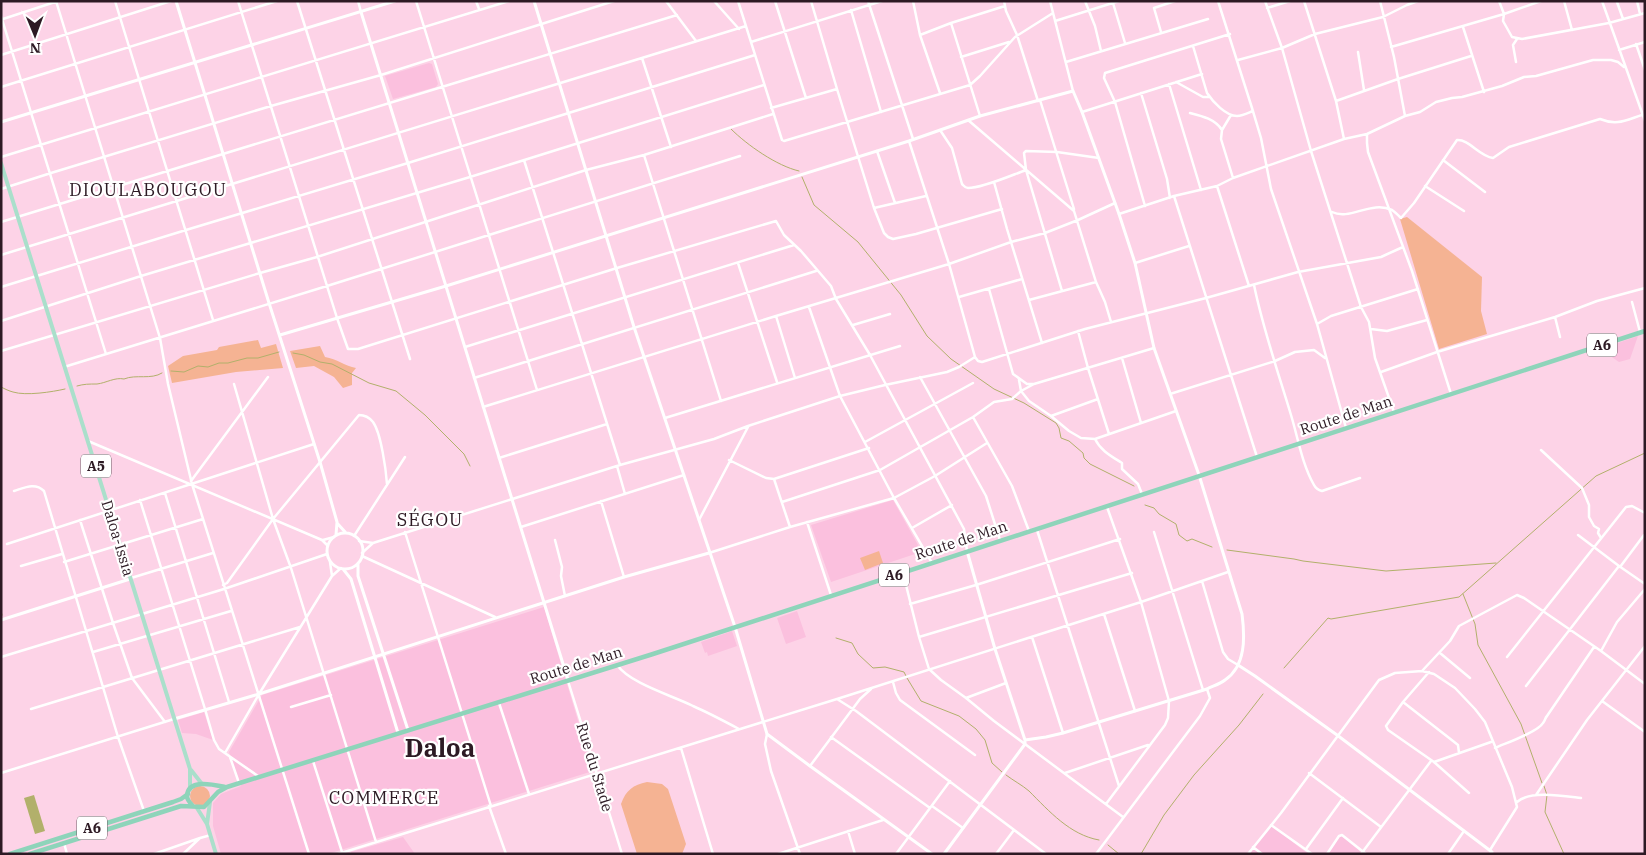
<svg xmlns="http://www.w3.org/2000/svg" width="1646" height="855" viewBox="0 0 1646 855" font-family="'IBM Plex Serif',serif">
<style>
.built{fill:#fbc0de}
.green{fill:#f5b393}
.water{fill:#b2b06b}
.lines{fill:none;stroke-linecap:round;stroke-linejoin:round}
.stream{stroke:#b2b06b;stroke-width:1}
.minor{stroke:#fff;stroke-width:2.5}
.tertiary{stroke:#fff;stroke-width:3}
.primary{stroke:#aadfcb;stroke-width:4}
.trunk{stroke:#8ed4ba;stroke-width:4.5}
.labels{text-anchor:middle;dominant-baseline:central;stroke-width:4.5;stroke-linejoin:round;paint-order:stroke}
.shield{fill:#fff;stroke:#6c5f66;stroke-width:1}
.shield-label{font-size:14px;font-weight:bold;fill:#2d1a24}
.street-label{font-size:15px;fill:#2d1a24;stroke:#fff}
.quarter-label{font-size:18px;letter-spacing:1px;fill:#2d1a24;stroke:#fff}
.town-label{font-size:25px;font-weight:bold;fill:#2d1a24;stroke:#fff}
</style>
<rect width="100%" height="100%" fill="#fdd3e7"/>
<!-- built -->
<path class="built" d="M429 63 432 64 438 84 436 87 393 99 385 76Z
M1638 336 1630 359 1619 362 1600 349Z
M893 500 918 545 915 554 831 582 811 525Z
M544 607 593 771 328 854H221L213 826V803L221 794 241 786 229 752 262 695Z
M797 611 806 637 786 644 777 618Z
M732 631 737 646 708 656 707 652 705 653 701 642Z
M204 712 213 740 196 734 182 733 178 720Z
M1271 825 1308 854H1249Z
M1340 835 1361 852 1359 854H1327Z
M403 837 415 854H351V852Z"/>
<!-- green -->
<path class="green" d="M1407 217 1482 277 1481 311 1487 334 1439 349 1400 219Z
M258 340 261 348 276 344 283 368 236 372 172 383 168 366 183 356 217 350 219 347Z
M320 346 325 357C337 359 345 366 356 368L352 373V385L343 388 334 377 314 366 296 368 290 351Z
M879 551 883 563 865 570 860 558Z
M647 782 662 784 668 789 686 844 682 854H637L621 804C626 790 633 785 647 782Z
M190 796a10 10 0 1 1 20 0a10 10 0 1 1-20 0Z"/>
<!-- water -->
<path class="water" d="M34 795 45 831 35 834 24 798Z"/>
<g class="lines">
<!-- stream -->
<path class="stream" d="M731 129C747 145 777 166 799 171
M802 177 814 205 858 242 901 295 927 336 951 359 994 389 1024 403 1056 423 1059 428 1061 438 1069 441 1083 453 1084 458 1090 464 1134 486
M293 353 304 355 320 362 332 364 369 383 396 391 425 415 464 454 470 466
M171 371 184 372 198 366 208 367 219 363H228L247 358H258L279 352
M77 386C84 384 89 384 97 384 106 383 115 377 124 379 136 374 151 380 162 373
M1 387C5 389 9 391 13 392 26 396 52 392 65 389
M1145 505 1154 508 1159 514 1176 524 1179 535 1187 541 1192 539 1212 547
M1227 550 1294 559 1303 561 1386 571 1496 563
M1463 594 1475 624 1478 645 1521 724 1542 783
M1 611 2 615
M836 638 852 643 858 654 873 668 885 667 904 672 906 676
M1284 668 1328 618 1331 619 1459 597 1596 476 1645 453
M907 678 921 701 959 716 976 729 985 740 992 763 1002 772
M1006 775C1014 781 1022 785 1029 791 1049 811 1070 835 1099 840
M1544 786 1547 795 1545 812 1564 854
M1108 845 1119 854
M1141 854 1164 815 1194 775 1239 725 1263 694"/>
<!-- minor -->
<path class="minor" d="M56 1 160 338 168 384 192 484 309 854
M115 1 213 320
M238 1 337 318 348 349H358L617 268 776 221 784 235 801 251 831 286 836 299 870 355 964 529 967 551
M297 1 410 359
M358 1 361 12
M416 1 537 390
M476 1 479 9
M666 1 696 41
M714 1 739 29
M738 1 782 140 784 141 970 85 980 76 1015 37 1053 13
M775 1 806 98
M811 1 837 89 874 208 884 233 888 237 893 239 916 234 1002 209
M868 1 913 139
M913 1 920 35 940 93
M1004 1 1006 11 1017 35 1038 101
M1050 1 1073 91
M1085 1 1095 26 1101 51
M1218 1 1252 108 1261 138 1271 189 1317 324 1331 316 1418 289
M1265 1 1282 48 1311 151 1361 307 1369 322 1375 358 1394 412
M1304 1 1336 101 1344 139
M1499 1 1504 14 1541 1
M1564 1 1572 30
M1602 1 1645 121
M1637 1 1640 14
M1617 2 1623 19
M1113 3 1125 43
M1267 8 1290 1
M851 10 881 112
M1 16 106 354
M3 19 58 1
M1055 21 1119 1
M951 23 980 116
M1463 27 1484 92
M1161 32 1154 8 1175 1
M920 35 951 23 1005 6
M751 42 882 1
M1636 44 1645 70
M1193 46 1207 93C1213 102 1226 116 1237 116 1243 116 1248 113 1253 111
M1391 47 1504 14 1503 21 1512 37 1522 39 1609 23 1645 13
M1619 50 1645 42
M1358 52 1364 90
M1 55 171 1
M961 57 1009 42
M642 58 671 147
M1238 60 1282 48 1315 34 1383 17 1407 5 1418 1
M1066 62 1208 19
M1516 62 1513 45 1517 39
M1176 82 1203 97H1210
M1169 84 1201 190
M1 87 277 1
M1141 93 1167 179 1170 198
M1040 100 1074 209
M1336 101 1398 79 1471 56
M771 108 837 89
M1082 112 1202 74
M1190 113C1202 116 1215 119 1222 130
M1231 115 1222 130 1221 139 1233 178
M1405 116 1420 112 1436 102 1452 98 1462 97 1502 86 1524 77 1536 76 1593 60H1611L1618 62 1624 67
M968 120 1074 211 1096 282 1105 302 1111 322
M940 130 952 148 962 184C964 186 965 188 968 188 983 188 1012 175 1026 170
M1367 134V143L1368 152 1412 271 1451 394
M909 141 949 264 975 357 978 361 982 362 1085 329 1206 298 1298 272 1381 257 1403 247
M877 151 895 203
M644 155 721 401
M1 157 509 1
M524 160 620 465
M1443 160 1485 192
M994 182 1007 229 1042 343
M1217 186 1249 286
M1425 186 1464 211
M1 189 51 173 271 106 381 75 614 1
M1174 196 1257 457
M1145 206 1115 102 1104 78 1105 73 1230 34
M874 208 926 196
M1332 212C1350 221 1371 200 1392 210 1395 212 1398 215 1401 218L1414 203 1457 140C1469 139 1479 156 1493 158L1509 147 1600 119C1617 126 1626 120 1642 115
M1119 214 1174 196 1217 186 1233 178 1344 139 1367 134 1405 116 1394 57 1380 1
M1 222 677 15
M1 255 746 26
M738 263 777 382
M1135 263 1189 246
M1254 285C1263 329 1278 372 1291 415 1298 438 1302 464 1314 485 1316 489 1318 490 1322 491L1360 478
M1 287 186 230 408 163 755 55
M989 289 1013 374 1027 384H1034L1154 348
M1062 291 1026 170 1024 153 1026 151 1057 152 1099 158
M959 297 1022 279
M1029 300 1096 282
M1632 302 1640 332
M809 307 840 396 894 498 932 563
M776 316 795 378
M1555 317 1560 337
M1 321 141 276 470 177 764 85
M1317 324 1346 428
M853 325 890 314
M1371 329 1387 331 1427 320
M1078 331 1088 368 1109 434
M465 347 794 245
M1 351 260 273 317 257 586 170 644 155 773 114
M1122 358 1141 423
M64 367 327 286 740 156
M1381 372 1437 352 1555 317 1597 301 1645 288
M920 377 986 496 1000 540
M474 378 816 271
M1019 380 1021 391 1029 401 1051 416 1069 431 1081 438 1095 439C1101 451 1111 456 1122 463V469L1138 484 1142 494
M234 384 273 519 291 568 376 842
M1170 394 1275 361 1295 352 1314 350 1325 358
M483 407 776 316 949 264 1011 242 1045 233 1078 220 1115 203
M1051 416 1098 399
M973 417 1012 486 1029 531
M665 418 900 346
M1095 439 1176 411
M88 441 322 540 328 546
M865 442 973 383
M1541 450 1582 488 1589 505V517L1594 526 1599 529 1598 533 1601 538
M499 458 607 424
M729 460 766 478 774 479 869 448
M617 466 625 494
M774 479 790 527
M191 481 268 377
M14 491C24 488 35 482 44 491L118 737 144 811
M165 493 229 702
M140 500 205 709 214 740 219 749 258 776
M601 501 624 577
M782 502 880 470 973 417 994 402 1012 399 1021 391 1034 384
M80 520 113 623 132 678 165 722
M699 520 748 427
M807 522 831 595
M521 527 684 475
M912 528 952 505
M1037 530 1119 786
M405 532 491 806
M1154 532 1203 690
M1578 535 1619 566
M354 536 405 457
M323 540 334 537
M555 540 562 567 561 576 565 596
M359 541 373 543 620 465 714 439 748 426 840 396 885 385 947 372 959 367 975 357
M7 544 314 444
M362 553 373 543
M709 553 790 527 894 498 935 476 987 443
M362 556 495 617
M64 562 203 519
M330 562 332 576
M21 566 62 554
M1620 567 1644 535
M903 573 919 637 929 669 941 680 966 698 994 721 1123 817
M131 578 213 553
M1202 581 1223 652 1228 659 1238 665
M223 585 227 583 273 519 359 415C365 415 369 417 373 422 381 433 386 470 387 484
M910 604 976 585 1120 539
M1104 614 1135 711
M919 637 1132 573
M1032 637 1063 733
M1601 651 1617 622 1645 589
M93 652 231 611
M1440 653 1470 678
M1 657 224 589 327 554
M1507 657 1626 507 1632 506 1645 513
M617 665C631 684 671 695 693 706 709 713 724 721 739 729
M1422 671 1450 641 1459 626 1517 595 1524 598 1601 651 1645 684
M1429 672 1403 702 1386 726 1388 730 1434 762 1469 793
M568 681 622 854
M893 682 896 693 900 700 975 755
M1526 686 1619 566 1645 584
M966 698 1006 683
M837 699 856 711 1046 854
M1602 701 1645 732
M1403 702 1453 741 1458 745 1459 753
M499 703 529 794
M291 707 331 695
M31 709 300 627
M767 734 765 744 771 771 800 854
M831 737 930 808
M681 748 713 854
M1495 748C1506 743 1538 732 1543 723 1545 721 1545 718 1547 716L1594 647
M225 753 259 694 332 576 341 568
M230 757 239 783
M313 761 342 852
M1434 762 1491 742
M810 766 860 699 871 689
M1 773 174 719
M1065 773 1148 745
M1309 773 1381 827
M1536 795 1587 720 1645 646
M1517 802C1530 790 1564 796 1581 798
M1106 804 1165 725 1168 718 1169 701 1141 602 1107 507
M489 806 506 854
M932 806 963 828
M1271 825 1312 854
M848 831 855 854
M64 843 67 854
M1253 847 1262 854
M1306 849 1343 798
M154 854 200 838
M183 854 200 838 211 835
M338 854 837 699 1141 602 1228 572
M778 854 883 820
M896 854 950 781
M996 854 1014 830
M1096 854 1200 716 1210 698 1207 689
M1248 854 1281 813 1379 680 1395 673 1422 671 1434 674 1455 688 1475 709 1485 722 1512 787 1517 807 1490 850
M1327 854 1339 836 1342 835 1366 854
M1361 854 1431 761
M1448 854 1464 831"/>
<!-- tertiary -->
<path class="tertiary" d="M176 1 269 303 320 462 337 522 336 535
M534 1 634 327 735 627 767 734 810 766 932 854
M361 12 568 680
M1 122 395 1
M280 335 446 286 909 141 980 116 1073 91 1082 112 1119 214 1135 263 1154 348 1199 475 1242 614C1245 637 1246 666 1225 680 1220 684 1213 686 1207 689L1063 733 1046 737 1025 740
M337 523 346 533
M327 551a18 18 0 1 1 36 0a18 18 0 1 1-36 0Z
M358 563V576L408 730
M343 569 351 579 398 733
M1 620 130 579
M1238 665 1255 676 1337 735 1492 852 1490 854
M174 719 259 694 624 577 709 553
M944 854 1025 744V740L995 649 967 551"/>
<!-- primary -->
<path class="primary" d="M1 163 190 769V789
M191 770 202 784
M197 808 207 824 216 854
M207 824 210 802"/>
<!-- trunk -->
<path class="trunk" d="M193 806C190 803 187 800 187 796 188 778 215 785 225 787
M10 854 173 802 181 799 188 794
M30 854 181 806 204 807 218 792 227 787 653 654 1645 331"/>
</g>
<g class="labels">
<!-- shield labels -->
<g class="shield">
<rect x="1587" y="333.5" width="30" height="23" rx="4"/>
<rect x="81" y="454.5" width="30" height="23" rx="4"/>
<rect x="879" y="563.5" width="30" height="23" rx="4"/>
<rect x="77" y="816.5" width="30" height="23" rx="4"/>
</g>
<g class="shield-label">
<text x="1602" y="345">A6</text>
<text x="96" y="466">A5</text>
<text x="894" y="575">A6</text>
<text x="92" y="828">A6</text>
</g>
<!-- street labels -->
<g class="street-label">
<text transform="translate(1346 415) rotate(-18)">Route de Man</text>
<text transform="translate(118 538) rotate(73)">Daloa-Issia</text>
<text transform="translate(961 540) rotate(-18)">Route de Man</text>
<text transform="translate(576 665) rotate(-17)">Route de Man</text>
<text transform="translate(595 767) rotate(73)">Rue du Stade</text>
</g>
<!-- quarter labels -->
<g class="quarter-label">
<text x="148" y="189">DIOULABOUGOU</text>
<text x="430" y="519">SÉGOU</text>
<text x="384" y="797">COMMERCE</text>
</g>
<!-- town labels -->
<g class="town-label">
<text x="440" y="747">Daloa</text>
</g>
</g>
<!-- border -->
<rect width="1646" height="855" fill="none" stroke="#2d1a24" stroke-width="5"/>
<!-- north arrow -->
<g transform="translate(35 35) rotate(179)" stroke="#ffffff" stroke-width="4" paint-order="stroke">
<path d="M0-4L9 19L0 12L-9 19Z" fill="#2d1a24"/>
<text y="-8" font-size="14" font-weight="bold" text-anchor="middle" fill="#2d1a24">N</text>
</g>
</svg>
